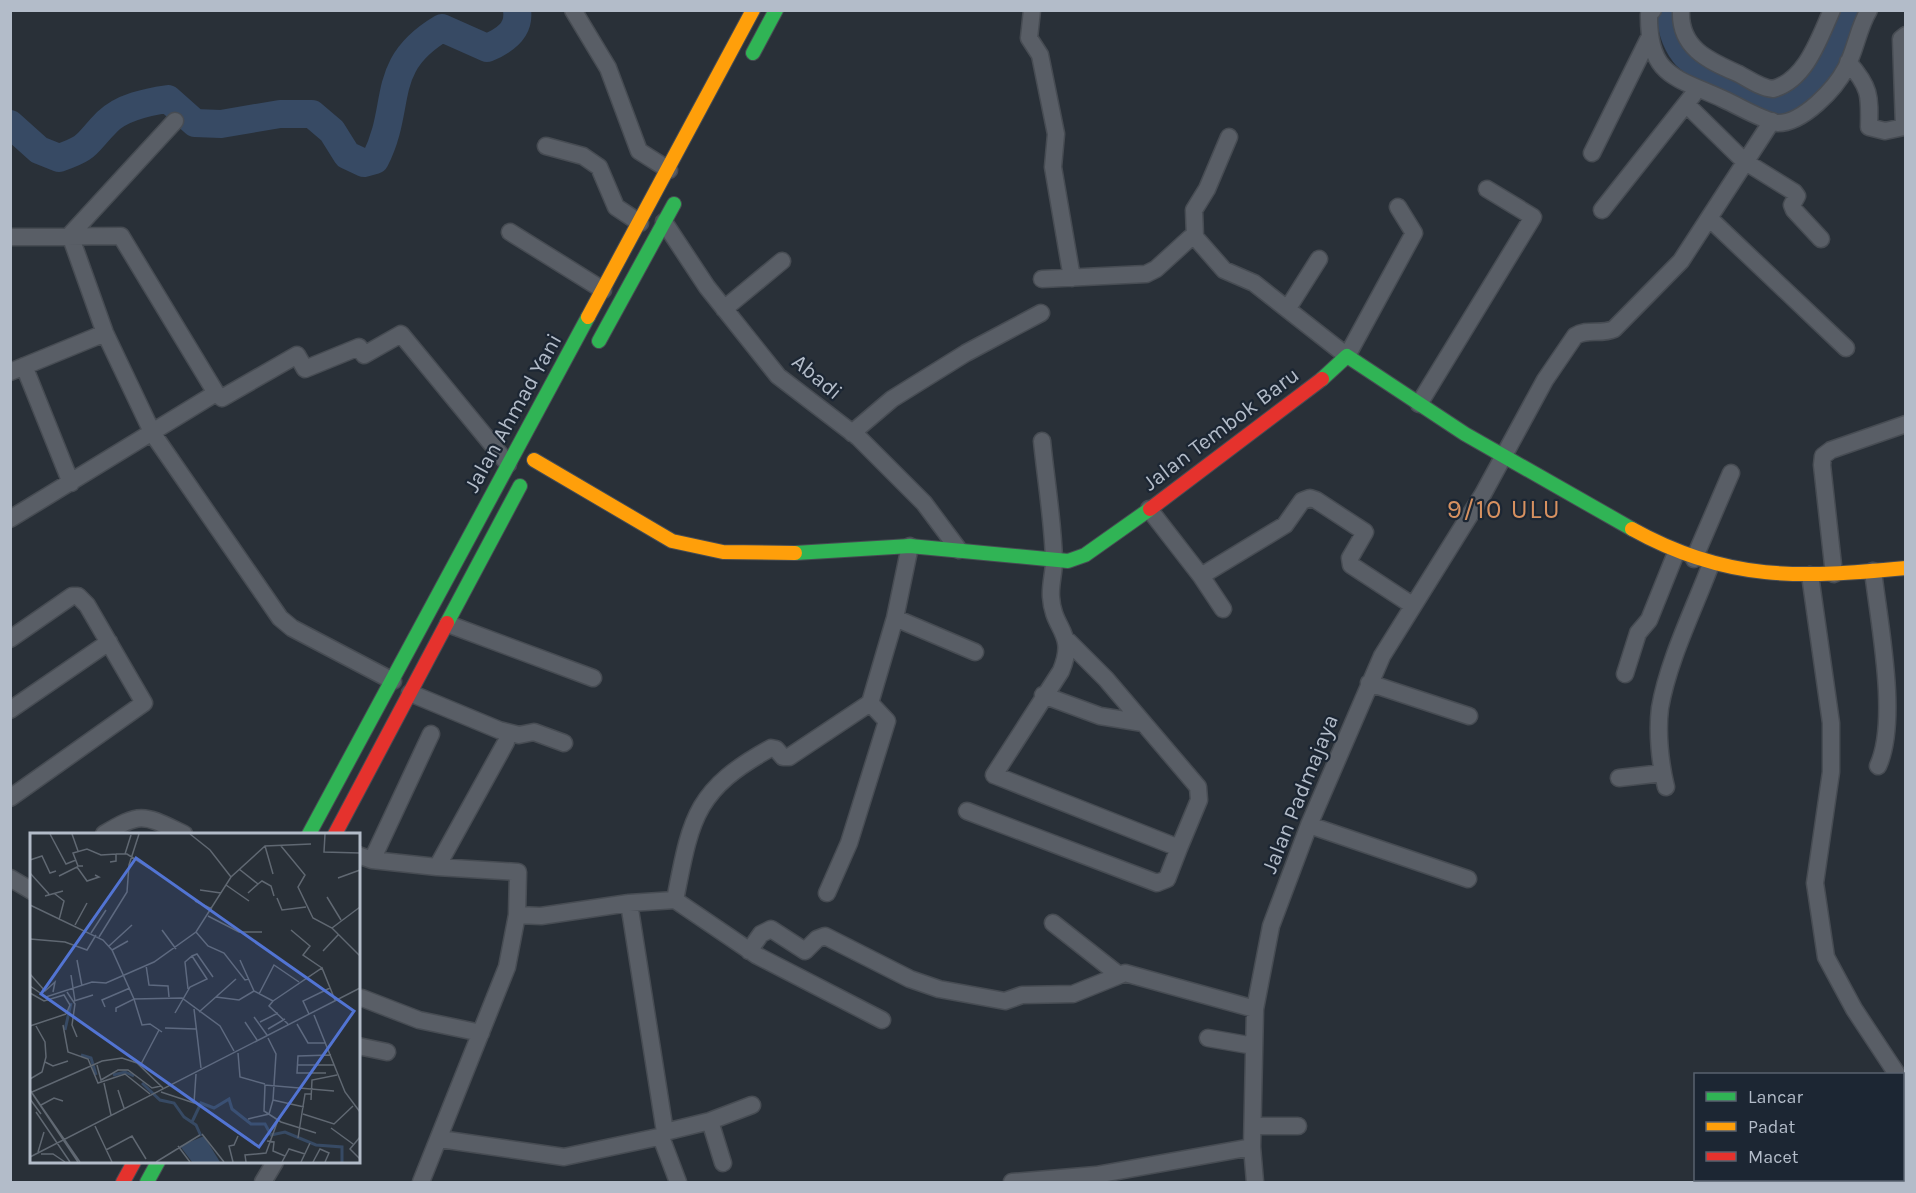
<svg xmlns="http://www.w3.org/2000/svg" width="1916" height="1193" viewBox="0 0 1916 1193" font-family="Karla,sans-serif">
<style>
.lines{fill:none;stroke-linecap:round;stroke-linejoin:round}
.river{stroke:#374a64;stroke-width:28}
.street-casing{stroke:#474c53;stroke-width:19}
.fast-casing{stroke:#474c53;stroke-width:16}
.slow-casing{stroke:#474c53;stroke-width:16}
.jam-casing{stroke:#474c53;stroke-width:16}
.street{stroke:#595e66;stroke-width:16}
.fast{stroke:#30b455;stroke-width:14}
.slow{stroke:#ff9f0a;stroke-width:14}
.jam{stroke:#e5322d;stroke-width:14}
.labels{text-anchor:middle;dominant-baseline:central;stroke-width:4.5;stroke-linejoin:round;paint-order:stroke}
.street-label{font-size:22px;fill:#b3bcc9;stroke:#1c2633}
.quarter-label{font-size:26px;letter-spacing:1.5px;fill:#d79160;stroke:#1c2633}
.inset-river{fill:none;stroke:#374a64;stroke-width:3}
.inset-road{fill:none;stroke:#606872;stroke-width:1.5}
.view{fill:#5274d3;fill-opacity:0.15;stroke:#5274d3;stroke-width:3}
.inset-edge{fill:none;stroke:#b3bcc9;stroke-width:3}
</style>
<rect width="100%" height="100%" fill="#293038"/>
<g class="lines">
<!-- river -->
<path class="river" d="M1669 10C1672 27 1674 40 1684 53 1694 67 1762 99 1778 100 1784 101 1799 96 1805 93 1824 82 1842 30 1855 10
M10 124 39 150 59 158C91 147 85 144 107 122 122 107 147 102 168 99L195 123 221 124 280 114H312L332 131 347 155 364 163 375 160C403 105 378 66 442 28L487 48C504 41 520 31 517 10"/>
<defs>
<path id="street" d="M573 10 608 68 639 151 669 170
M1032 10 1029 38 1040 55 1056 134 1053 167 1072 278
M1653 10 1649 14C1648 76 1675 77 1723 99 1741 107 1759 119 1778 123 1803 123 1835 89 1846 68 1856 49 1858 28 1869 10
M1681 10C1679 49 1710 61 1739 74 1750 80 1761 88 1773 89 1806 80 1819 39 1832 10
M1848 62C1870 87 1870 95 1869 127L1885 131 1904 127 1901 39 1906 35
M1686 104 1744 161 1794 192 1797 196 1792 205 1794 210 1821 239
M175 121 70 235 105 333 153 434 280 618 292 628 393 681
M546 146 583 156 599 167 616 207 640 223
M1592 153 1648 40
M1602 210 1693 95
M1709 218 1846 348
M664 222 707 287 778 376 859 438 924 503 959 550
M510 232 603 290
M10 237 121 236 216 393 10 519
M1195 237 1194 210 1207 189 1229 137
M1042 279 1146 274 1156 269 1190 238 1195 237 1224 270 1254 283 1347 356 1414 233 1398 207
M1288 308 1319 259
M724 309 782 261
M24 366 71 483
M10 372 105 333
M216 393 222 398 297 355 305 369 359 347 364 355 401 334 508 464
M1419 404 1533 217 1487 189
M852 433 892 399 966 353 1041 313
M1042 441C1046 481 1053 521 1054 561 1054 573 1050 585 1051 597 1053 631 1077 632 1061 671L994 775 1179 848 1199 800 1198 787 1106 679 1068 641
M1149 509 1201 576 1285 525 1302 501 1310 498 1316 500 1365 532 1350 558 1351 565 1412 605
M1694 559 1731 473
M1873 571C1879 623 1899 720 1878 766
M1834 574 1822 465 1823 456 1831 450 1906 424
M1810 575 1831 723V772L1815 883 1826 957 1854 1009 1897 1074
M1201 576 1223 609
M895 618 975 652
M448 624 593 678
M10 639 72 596H78L87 605 144 703 10 798
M1625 674 1638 633 1649 620 1676 553
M1369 683 1469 716
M410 693 499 730 519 735 534 732 564 743
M1043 695 1100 716 1143 723
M10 710 109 642
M1619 778 1663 773
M1666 787C1660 763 1657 732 1660 708 1668 661 1694 609 1711 564
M967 811 1157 883 1167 879 1179 848
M1309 825 1468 879
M104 834C142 811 144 815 184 834
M358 855 372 860 437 867 518 872 517 915 507 967 421 1182
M372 860 431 734
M437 867 506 742
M10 878 32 891
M827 893 849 843 887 721 870 703
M675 900C691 819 694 790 771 748L776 749 783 757H789L870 703 895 618 910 546
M517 915 541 916 629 903 675 900 756 955 882 1020
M1053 923 1119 975
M749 951 761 934 771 929 805 951 817 939 825 936 910 979 939 989 1005 1001 1022 995 1073 994 1125 973 1255 1009
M362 998 419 1020 481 1033
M1208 1038 1254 1046
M358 1046 387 1052
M710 1121 723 1163
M1253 1126H1298
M665 1132 710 1121 752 1105
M661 1137 678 1182
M440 1139 564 1157 663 1136 665 1132 629 903
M1846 1180 1847 1182
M263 1182 275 1162
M1012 1182 1096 1175 1252 1147
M1255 1182 1252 1147 1255 1009 1271 926 1309 825 1382 656 1483 494 1545 380 1575 336C1587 328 1601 335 1614 329L1681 261 1772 121
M1896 1182H1906"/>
<path id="fast" d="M753 53 776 10
M599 341 674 204
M1322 379 1347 356 1465 434 1632 529
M795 553 910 546 1068 561 1085 555 1150 509
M447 623 520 486
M309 834 588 317
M147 1182 158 1162"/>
<path id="slow" d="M588 317 753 10
M534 460 672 541 723 552 795 553
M1632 529C1727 582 1801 578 1906 568"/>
<path id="jam" d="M1150 509 1322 379
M335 834 447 623
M123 1182 134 1162"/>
</defs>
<!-- street casing -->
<use href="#street" class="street-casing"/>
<!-- fast casing -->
<use href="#fast" class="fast-casing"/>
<!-- slow casing -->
<use href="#slow" class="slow-casing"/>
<!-- jam casing -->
<use href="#jam" class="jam-casing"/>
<!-- street -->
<use href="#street" class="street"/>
<!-- fast -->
<use href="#fast" class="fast"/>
<!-- slow -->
<use href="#slow" class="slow"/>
<!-- jam -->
<use href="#jam" class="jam"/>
</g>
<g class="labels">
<!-- street labels -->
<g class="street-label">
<text transform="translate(817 377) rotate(40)">Abadi</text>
<text transform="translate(513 413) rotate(-61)">Jalan Ahmad Yani</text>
<text transform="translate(1221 429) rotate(-37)">Jalan Tembok Baru</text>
<text transform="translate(1300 794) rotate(-68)">Jalan Padmajaya</text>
</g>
<!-- quarter labels -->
<g class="quarter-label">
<text x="1504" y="509">9/10 ULU</text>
</g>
</g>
<!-- overview -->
<g transform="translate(30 833)">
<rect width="330" height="330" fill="#293038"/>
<path d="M174 303 190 329H162L150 313Z" fill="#374a64"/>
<path class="inset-river" d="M35 197 41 170M51 222 61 225 66 242M83 242 95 239 104 243M112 250 130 267 144 270 154 284 166 292 171 303M162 289 171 270 184 275 199 266 202 276 221 291H235L241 302 255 299 286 312 312 314V329"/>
<path class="inset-road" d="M20 1 36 31 46 27M42 1 48 18M160 1 180 17 201 44M295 1 294 19 330 20M235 13 243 41M251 13 275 42 268 54 283 85 302 95 330 123M86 21H97L119 35M95 21 101 2M0 27 12 23 20 40 26 38M53 33H48L43 20 57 16 71 22 86 21V28L80 29M209 36 228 51 218 60M0 40 19 61M29 43 47 34 57 48 69 44 65 42M308 45 330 37M228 51 232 48 241 53 244 63M196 52 219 68M170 57 191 60M25 61 34 68 29 87M15 63 33 58M297 64 311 87M247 65 252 77 276 74M165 68 182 76M0 72 73 107 82 117 104 166 152 165 190 193 204 218M178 83 209 99H232M45 92 57 70M302 95 330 74M132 97 146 116M261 97 280 113 273 122 292 135M166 99 178 113 194 120 215 147 219 146M61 100 76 77M69 104 97 59 99 32 109 1M0 106 35 109 57 117 66 102M79 113 102 92M82 117 98 108M293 118 308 102M162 123 167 121 183 144M47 127 52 153M210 127 224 158 243 168M116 132 119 152 138 153 139 164M0 141 15 158 25 149 23 159M41 142 45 168M0 153 16 164 62 149 76 150 124 129 166 99 201 44 235 13 281 11M37 159 45 171 42 192 47 204M0 160 14 168 34 162 40 172 36 181M229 161 244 132 269 149M186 164 209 167 224 158M44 168 63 162M243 168 292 135 305 167M243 168 239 173 258 191M75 174 72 167 100 155M164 176 171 235M86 179V175L104 166 112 192 120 191 132 199M169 179 206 146M145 180 160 154 177 146 162 123 155 129 158 156M279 181 273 168 300 155M284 182 315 259 330 279M224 184 237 202M215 189 227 207M230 189 248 180M267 191 278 210H296M33 192 38 219 58 226 68 250 95 241 120 261M0 193 36 181M135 195 166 196M238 196 255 186M208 220 210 244 235 251M15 229 23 233 38 228M67 232 71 247 88 237H98L122 255 131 253M267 232H304M110 233 129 197M296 240H267L268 223 301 222M0 246 12 239 16 224 15 209 6 193M74 250 81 282M0 257 48 329M0 257 50 329M88 257 94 275M2 259 72 228 92 225 107 230 133 255M131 259 164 270 166 241M0 266 11 281M243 267 274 274M281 267 282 247 307 242M11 272 24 265 33 268M6 279 40 329M273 281 304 291 323 273M218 286 239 281 243 267 246 221 238 205M65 293 82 329M301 295 323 311M286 300 251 289 234 278 235 252 304 258M172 301 194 329M330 304 320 316 330 326M268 305 275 261H281M237 308 244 309 243 318 255 323M148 313 160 329M76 317 102 303 116 326M8 319 14 299M11 321H23L35 329M0 324 330 155M126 329 170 302M203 329 199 313 204 312 208 303M216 329 215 322 236 320 248 287M252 329 259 316 275 321M271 329 280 310M283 329 290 316 299 320 295 329"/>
<path class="view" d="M106 25 324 178 229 314 11 161Z"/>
<rect width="330" height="330" class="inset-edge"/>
</g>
<!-- border -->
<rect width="1916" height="1193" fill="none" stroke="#b3bcc9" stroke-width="24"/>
<!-- legend -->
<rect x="1694" y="1073" width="210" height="108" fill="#1c2633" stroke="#58626f" stroke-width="1.5"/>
<rect x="1706" y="1092" width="30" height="9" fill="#30b455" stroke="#58626f" stroke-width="1.5"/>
<text x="1748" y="1103" font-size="18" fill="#b3bcc9">Lancar</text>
<rect x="1706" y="1122" width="30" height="9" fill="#ff9f0a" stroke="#58626f" stroke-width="1.5"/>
<text x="1748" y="1133" font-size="18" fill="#b3bcc9">Padat</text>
<rect x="1706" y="1152" width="30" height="9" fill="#e5322d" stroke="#58626f" stroke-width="1.5"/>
<text x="1748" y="1163" font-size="18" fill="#b3bcc9">Macet</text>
</svg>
